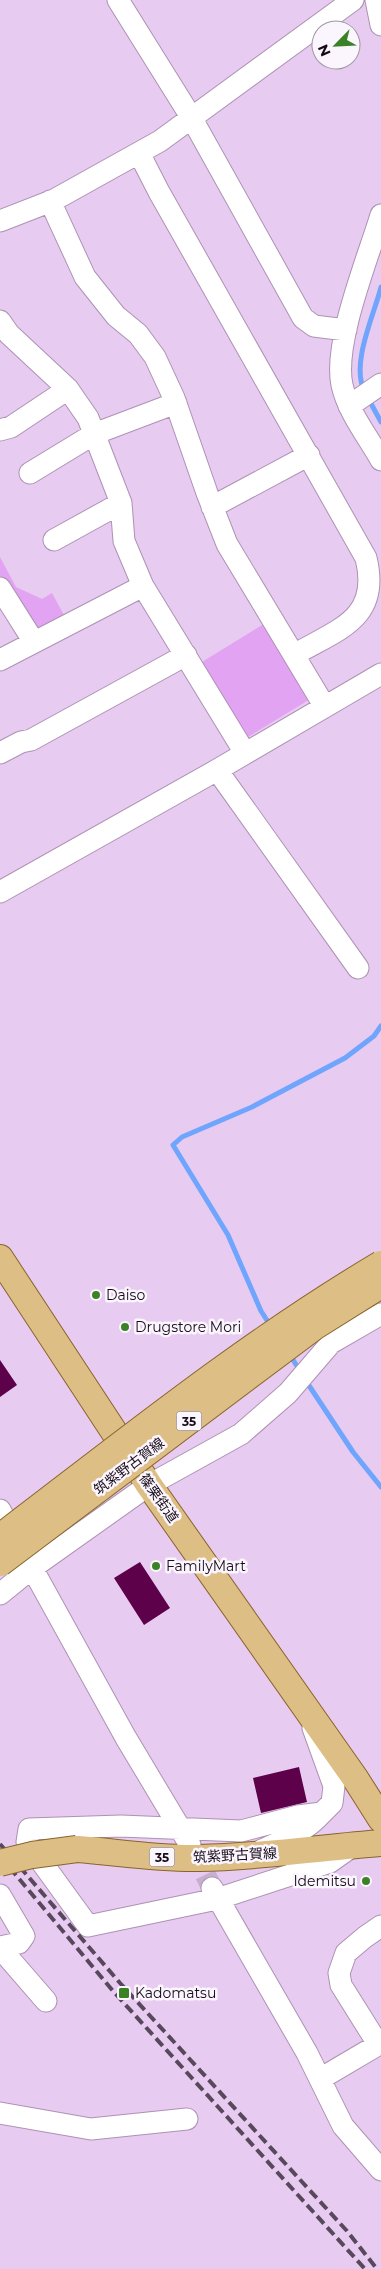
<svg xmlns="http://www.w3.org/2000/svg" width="381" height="2269" viewBox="0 0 381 2269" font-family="Montserrat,'Noto Sans JP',sans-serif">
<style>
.green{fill:#e3a3f3}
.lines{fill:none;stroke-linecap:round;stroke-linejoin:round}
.stream{stroke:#6fa5fc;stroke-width:5}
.building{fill:#5d024a}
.minor-tunnel{stroke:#c8aed0;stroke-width:21;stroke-dasharray:21 11;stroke-linecap:butt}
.minor-casing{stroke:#ad92b4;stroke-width:23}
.major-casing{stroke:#88642b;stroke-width:28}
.minor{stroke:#fff;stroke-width:21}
.major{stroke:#ddbf86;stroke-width:26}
.rail{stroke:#58485c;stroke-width:4;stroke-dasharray:10 5;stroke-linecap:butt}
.major-bridge-casing{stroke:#88642b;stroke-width:28;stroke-linecap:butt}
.major-bridge{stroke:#ddbf86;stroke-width:26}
.poi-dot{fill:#3b8227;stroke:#fbf5fd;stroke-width:2}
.labels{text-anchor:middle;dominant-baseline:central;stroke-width:5;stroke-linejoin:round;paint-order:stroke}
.shield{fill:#fbf5fd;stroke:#5b525d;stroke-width:1}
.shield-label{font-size:12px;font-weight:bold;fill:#160c19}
.poi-label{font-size:14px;fill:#160c19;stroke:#fbf5fd;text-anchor:start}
.street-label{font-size:14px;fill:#160c19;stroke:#fbf5fd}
</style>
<rect width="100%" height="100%" fill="#e8cbf0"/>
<!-- green -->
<path class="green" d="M0 557 16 587 42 599 52 593 64 615 34 631 0 578Z
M267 622 312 698 248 737 202 662Z"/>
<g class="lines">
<!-- stream -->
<path class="stream" d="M364 390C351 363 374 315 381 287
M368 398 381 422
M270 1325 261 1311 228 1235 173 1145 182 1137 252 1107 345 1058 374 1036 381 1026
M290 1355 300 1371
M306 1381 353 1452 381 1487"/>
</g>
<!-- building -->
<path class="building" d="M0 1360 17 1385 0 1397Z
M140 1562 170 1608 144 1625 114 1578Z
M299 1767 307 1802 261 1813 253 1778Z"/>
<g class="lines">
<!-- minor-tunnel -->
<path class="minor-tunnel" d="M191 1846 212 1888"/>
<defs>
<path id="minor" d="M118 0 191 117 303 318 314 326 346 330
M376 0 381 25
M139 153 159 192 366 558C381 619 338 629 294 655
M50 201 85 277 116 316 138 334 155 357 174 398 207 493 227 544 325 707
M381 215C368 258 333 343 342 385 348 412 368 437 381 460
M0 221 54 200 160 141 353 0
M0 321 9 334 68 389 88 418 121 503 124 541 143 586 245 753
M349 406 381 384
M0 430 11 427 68 389
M30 473 94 434 176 403
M212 507 309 455
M54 540 121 503
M0 588 34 642
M0 660 143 586
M0 753 21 742 31 740 186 655
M217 770 358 968
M0 892 217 770 381 674
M0 1510 126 1738 190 1845
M0 1594 32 1568 149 1485 241 1434 288 1393 331 1343 381 1314
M313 1728 334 1786 332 1803 322 1813 298 1816 241 1831 121 1826 29 1829 27 1842 88 1926 217 1899 330 1862 354 1845
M262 1850C285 1840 305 1832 322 1813
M212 1888 307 2053 343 2126 381 2170
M0 1895 24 1936 19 1943 0 1947
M0 1948 46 2001
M378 2044 341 1985 339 1973 346 1953 365 1937 381 1926
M320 2079 381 2043
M0 2113 91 2129 187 2119"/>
<path id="major" d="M0 1258 149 1485 355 1778 381 1819
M77 1849C117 1852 158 1859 199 1858 259 1857 320 1848 381 1843"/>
</defs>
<!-- minor casing -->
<use href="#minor" class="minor-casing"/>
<!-- major casing -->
<use href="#major" class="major-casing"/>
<!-- minor -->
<use href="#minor" class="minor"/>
<!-- major -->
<use href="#major" class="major"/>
<!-- rail -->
<path class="rail" d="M0 1844 120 1983 347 2231 377 2269
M0 1856 113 1991 365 2269"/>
<defs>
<path id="major-bridge" d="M0 1537C125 1442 246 1344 381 1264
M0 1563 314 1327 381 1285
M0 1863 32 1855 77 1849"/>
</defs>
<!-- major-bridge casing -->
<use href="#major-bridge" class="major-bridge-casing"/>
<!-- major-bridge -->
<use href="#major-bridge" class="major-bridge"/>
</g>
<!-- markers -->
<g class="poi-dot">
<circle cx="96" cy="1295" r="5"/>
<circle cx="125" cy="1327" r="5"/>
<circle cx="156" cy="1566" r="5"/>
<circle cx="366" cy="1881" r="5"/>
<rect x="118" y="1987" width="12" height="12" rx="2.5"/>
</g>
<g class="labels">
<!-- shield labels -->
<g class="shield">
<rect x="176.5" y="1411.5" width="25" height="19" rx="4"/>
<rect x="149.5" y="1847.5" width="25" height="19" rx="4"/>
</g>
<g class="shield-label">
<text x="189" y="1421">35</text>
<text x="162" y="1857">35</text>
</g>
<!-- poi labels -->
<g class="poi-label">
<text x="106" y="1295">Daiso</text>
<text x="135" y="1327">Drugstore Mori</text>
<text x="166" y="1566">FamilyMart</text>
<text x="356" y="1881" text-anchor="end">Idemitsu</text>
<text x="135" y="1993">Kadomatsu</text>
</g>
<!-- street labels -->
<g class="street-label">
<text transform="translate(129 1466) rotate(-37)">筑紫野古賀線</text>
<text transform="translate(159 1498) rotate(55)">篠栗街道</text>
<text transform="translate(235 1855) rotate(-3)">筑紫野古賀線</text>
</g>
</g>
<!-- north arrow -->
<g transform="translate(336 45) rotate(246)"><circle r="24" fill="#fbf5fd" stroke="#9f98a2"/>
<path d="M0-4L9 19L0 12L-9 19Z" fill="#3b8227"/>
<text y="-8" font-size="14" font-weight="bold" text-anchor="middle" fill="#160c19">N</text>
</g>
</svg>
